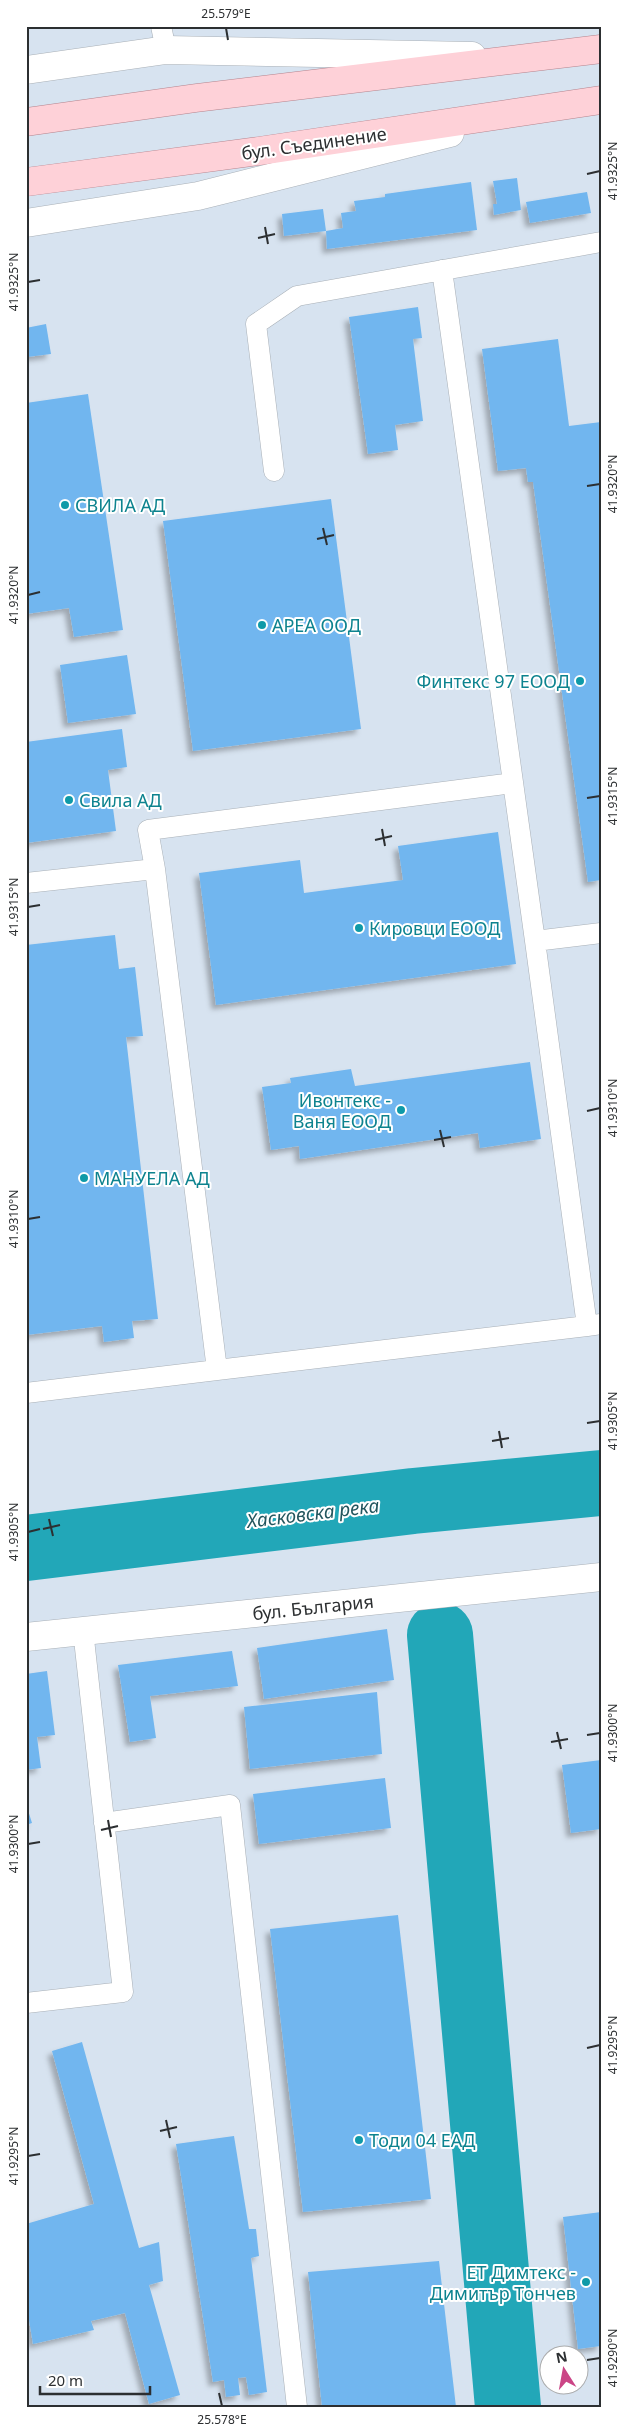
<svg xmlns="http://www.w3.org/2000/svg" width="627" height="2433" viewBox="0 0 627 2433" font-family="'Noto Sans',sans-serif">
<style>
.built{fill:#d7e3f0;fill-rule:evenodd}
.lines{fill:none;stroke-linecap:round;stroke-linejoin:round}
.river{stroke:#22a7b8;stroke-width:66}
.building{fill:#71b6ef;filter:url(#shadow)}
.service-casing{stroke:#a9b0b7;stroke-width:21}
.minor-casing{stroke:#a9b0b7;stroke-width:29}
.primary-casing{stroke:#b4848d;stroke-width:29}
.service{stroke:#fff;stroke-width:20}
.minor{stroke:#fff;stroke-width:28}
.primary{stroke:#fed1d8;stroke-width:28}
.ticks{fill:none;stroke:#2c2f31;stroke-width:2}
.culture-dot{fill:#0f9aa8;stroke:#fff;stroke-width:2}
.labels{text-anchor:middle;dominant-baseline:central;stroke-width:4;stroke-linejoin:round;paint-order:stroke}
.street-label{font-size:18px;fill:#2c2f31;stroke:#fff}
.culture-label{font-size:18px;fill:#0d838f;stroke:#fff;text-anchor:start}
.water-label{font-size:19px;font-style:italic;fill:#23565e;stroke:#fff}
.neatline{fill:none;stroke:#2c2f31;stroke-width:2}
.ticks-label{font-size:12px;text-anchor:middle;fill:#2c2f31}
</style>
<defs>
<filter id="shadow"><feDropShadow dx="-4.5" dy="4.5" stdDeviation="2.5" flood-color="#0004"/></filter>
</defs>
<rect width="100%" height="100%" fill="#e8f0f7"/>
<!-- built -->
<path class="built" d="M26 26H601V2407H26ZM550 2356H580V2386H550Z"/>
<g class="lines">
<!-- river -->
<path class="river" d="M26 1548 413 1501 601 1483
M440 1635 508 2407"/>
</g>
<!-- building -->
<path class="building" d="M517 178 521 210 494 215 493 204H497L493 181Z
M471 182 477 230 327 249 326 231 343 228 341 213 356 211 354 201 385 197V194Z
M587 192 591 213 530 223 526 202Z
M323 209 326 231 284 236 282 214Z
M418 307 422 338 413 339 423 421 395 425 398 450 368 454 349 317Z
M46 324 51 354 27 357 26 328Z
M558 339 569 426 601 422V880L588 882 533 482H528L526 468 498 471 482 349Z
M88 394 123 630 74 637 69 608 26 614V403Z
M331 499 361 729 193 751 163 521Z
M127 655 136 714 68 723 60 665Z
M122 729 127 767 108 770 116 831 26 843V742Z
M498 832 516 964 216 1005 199 873 300 860 304 893 403 880 398 846Z
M115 935 119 969 135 967 143 1036 126 1037 158 1319 132 1321 134 1338 104 1342 102 1326 26 1335V945Z
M530 1062 541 1139 480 1148 478 1133 300 1159 299 1146 271 1150 262 1087 291 1083 290 1078 351 1069 355 1086Z
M387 1629 394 1680 264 1699 257 1648Z
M232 1651 238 1686 150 1696 156 1738 130 1742 118 1665Z
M47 1671 55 1735 37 1737 41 1768 26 1770V1674Z
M377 1692 382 1754 250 1769 244 1707Z
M601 1760V1829L571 1833 562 1765Z
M385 1778 391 1828 259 1844 253 1794Z
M26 1804 32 1823 26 1825Z
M398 1915 431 2199 303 2212 270 1929Z
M82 2042 139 2248 159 2242 163 2281 149 2285 180 2395 149 2404 125 2313 91 2321 94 2330 33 2344 26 2302V2224L94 2204 52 2051Z
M234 2136 249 2229H256L259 2256 251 2258 267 2392 249 2395 246 2377 238 2378 240 2395 226 2397 224 2380 213 2382 176 2144Z
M601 2212V2346L578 2349 563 2217Z
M439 2261 456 2407H322L308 2272Z"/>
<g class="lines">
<defs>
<path id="service" d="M161 26 166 50
M442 270 535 941
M274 471 256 324 297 296 601 242
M155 869 217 1370 587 1326
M26 883 155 869 148 830 513 783
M601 933 535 941 587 1326 601 1324
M26 1393 217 1370
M104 1823 230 1805 297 2407
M26 2003 123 1992 83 1630"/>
<path id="minor" d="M26 70 166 50 472 56
M26 223 198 196 450 133
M26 1637 601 1577"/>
<path id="primary" d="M26 122 196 98 601 49
M26 182 259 151 601 100"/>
</defs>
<!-- service casing -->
<use href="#service" class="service-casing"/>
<!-- minor casing -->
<use href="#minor" class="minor-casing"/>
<!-- primary casing -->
<use href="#primary" class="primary-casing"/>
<!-- service -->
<use href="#service" class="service"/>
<!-- minor -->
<use href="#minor" class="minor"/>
<!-- primary -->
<use href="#primary" class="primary"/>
</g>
<!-- ticks -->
<path class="ticks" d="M226 28 228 40M587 174 600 171M265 227 268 244M258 238 275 234M28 282 40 280M587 486 600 484M323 528 327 545M317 539 334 535M28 595 40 592M587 798 600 796M382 829 385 846M375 840 392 836M28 907 40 905M587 1111 600 1108M440 1130 444 1147M434 1140 451 1137M28 1219 40 1217M587 1423 600 1421M499 1431 502 1448M492 1441 509 1438M49 1519 53 1536M43 1529 60 1525M28 1532 40 1529M557 1732 561 1749M587 1735 600 1733M551 1742 568 1739M108 1820 111 1837M101 1830 118 1826M28 1844 40 1842M587 2048 600 2045M166 2120 170 2138M160 2131 177 2127M28 2156 40 2154M587 2360 600 2358M219 2393 222 2406"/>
<!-- markers -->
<g class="culture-dot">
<circle cx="65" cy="505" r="5"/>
<circle cx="262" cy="625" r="5"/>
<circle cx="580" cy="681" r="5"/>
<circle cx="69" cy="800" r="5"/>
<circle cx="359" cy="928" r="5"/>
<circle cx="401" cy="1110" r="5"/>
<circle cx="84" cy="1178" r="5"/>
<circle cx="359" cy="2140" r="5"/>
<circle cx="586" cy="2282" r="5"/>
</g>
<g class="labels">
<!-- street labels -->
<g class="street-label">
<text transform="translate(314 143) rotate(-8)">бул. Съединение</text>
<text transform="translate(313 1607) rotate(-6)">бул. България</text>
</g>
<!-- culture labels -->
<g class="culture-label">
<text x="75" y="505">СВИЛА АД</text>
<text x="272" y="625">АРЕА ООД</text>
<text x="570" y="681" text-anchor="end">Финтекс 97 ЕООД</text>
<text x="79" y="800">Свила АД</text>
<text x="369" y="928">Кировци ЕООД</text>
<text x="391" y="1100" text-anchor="end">Ивонтекс -<tspan x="391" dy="21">Ваня ЕООД</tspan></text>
<text x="94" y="1178">МАНУЕЛА АД</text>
<text x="369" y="2140">Тоди 04 ЕАД</text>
<text x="576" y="2272" text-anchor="end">ЕТ Димтекс -<tspan x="576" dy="21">Димитър Тончев</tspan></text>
</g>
<!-- water labels -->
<g class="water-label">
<text transform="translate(313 1513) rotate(-7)">Хасковска река</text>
</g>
</g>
<!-- border -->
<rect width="627" height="2433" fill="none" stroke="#ffffff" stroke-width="55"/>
<!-- north arrow -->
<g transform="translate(564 2370) rotate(349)"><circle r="24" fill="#ffffff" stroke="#abacad"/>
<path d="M0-4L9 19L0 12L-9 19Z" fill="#cb4586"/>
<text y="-8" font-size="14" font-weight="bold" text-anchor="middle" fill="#2c2f31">N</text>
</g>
<!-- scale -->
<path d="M40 2386v8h110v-8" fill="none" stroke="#2c2f31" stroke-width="2.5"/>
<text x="48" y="2386" font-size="15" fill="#2c2f31" stroke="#ffffff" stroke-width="4" paint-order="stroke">20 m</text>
<rect x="28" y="28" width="572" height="2378" class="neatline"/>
<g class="ticks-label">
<text x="226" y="18">25.579°E</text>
<text transform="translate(613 171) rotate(-90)" y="4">41.9325°N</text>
<text transform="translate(14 282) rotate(-90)" y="4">41.9325°N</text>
<text transform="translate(613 484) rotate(-90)" y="4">41.9320°N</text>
<text transform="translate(14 595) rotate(-90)" y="4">41.9320°N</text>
<text transform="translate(613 796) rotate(-90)" y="4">41.9315°N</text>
<text transform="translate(14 907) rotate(-90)" y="4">41.9315°N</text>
<text transform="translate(613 1108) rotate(-90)" y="4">41.9310°N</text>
<text transform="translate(14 1219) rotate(-90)" y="4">41.9310°N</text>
<text transform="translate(613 1421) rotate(-90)" y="4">41.9305°N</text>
<text transform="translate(14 1532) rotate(-90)" y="4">41.9305°N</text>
<text transform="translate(613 1733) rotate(-90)" y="4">41.9300°N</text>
<text transform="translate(14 1844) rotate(-90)" y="4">41.9300°N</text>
<text transform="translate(613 2045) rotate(-90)" y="4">41.9295°N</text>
<text transform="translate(14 2156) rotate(-90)" y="4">41.9295°N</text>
<text transform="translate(613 2358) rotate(-90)" y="4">41.9290°N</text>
<text x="222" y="2424">25.578°E</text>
</g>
</svg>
